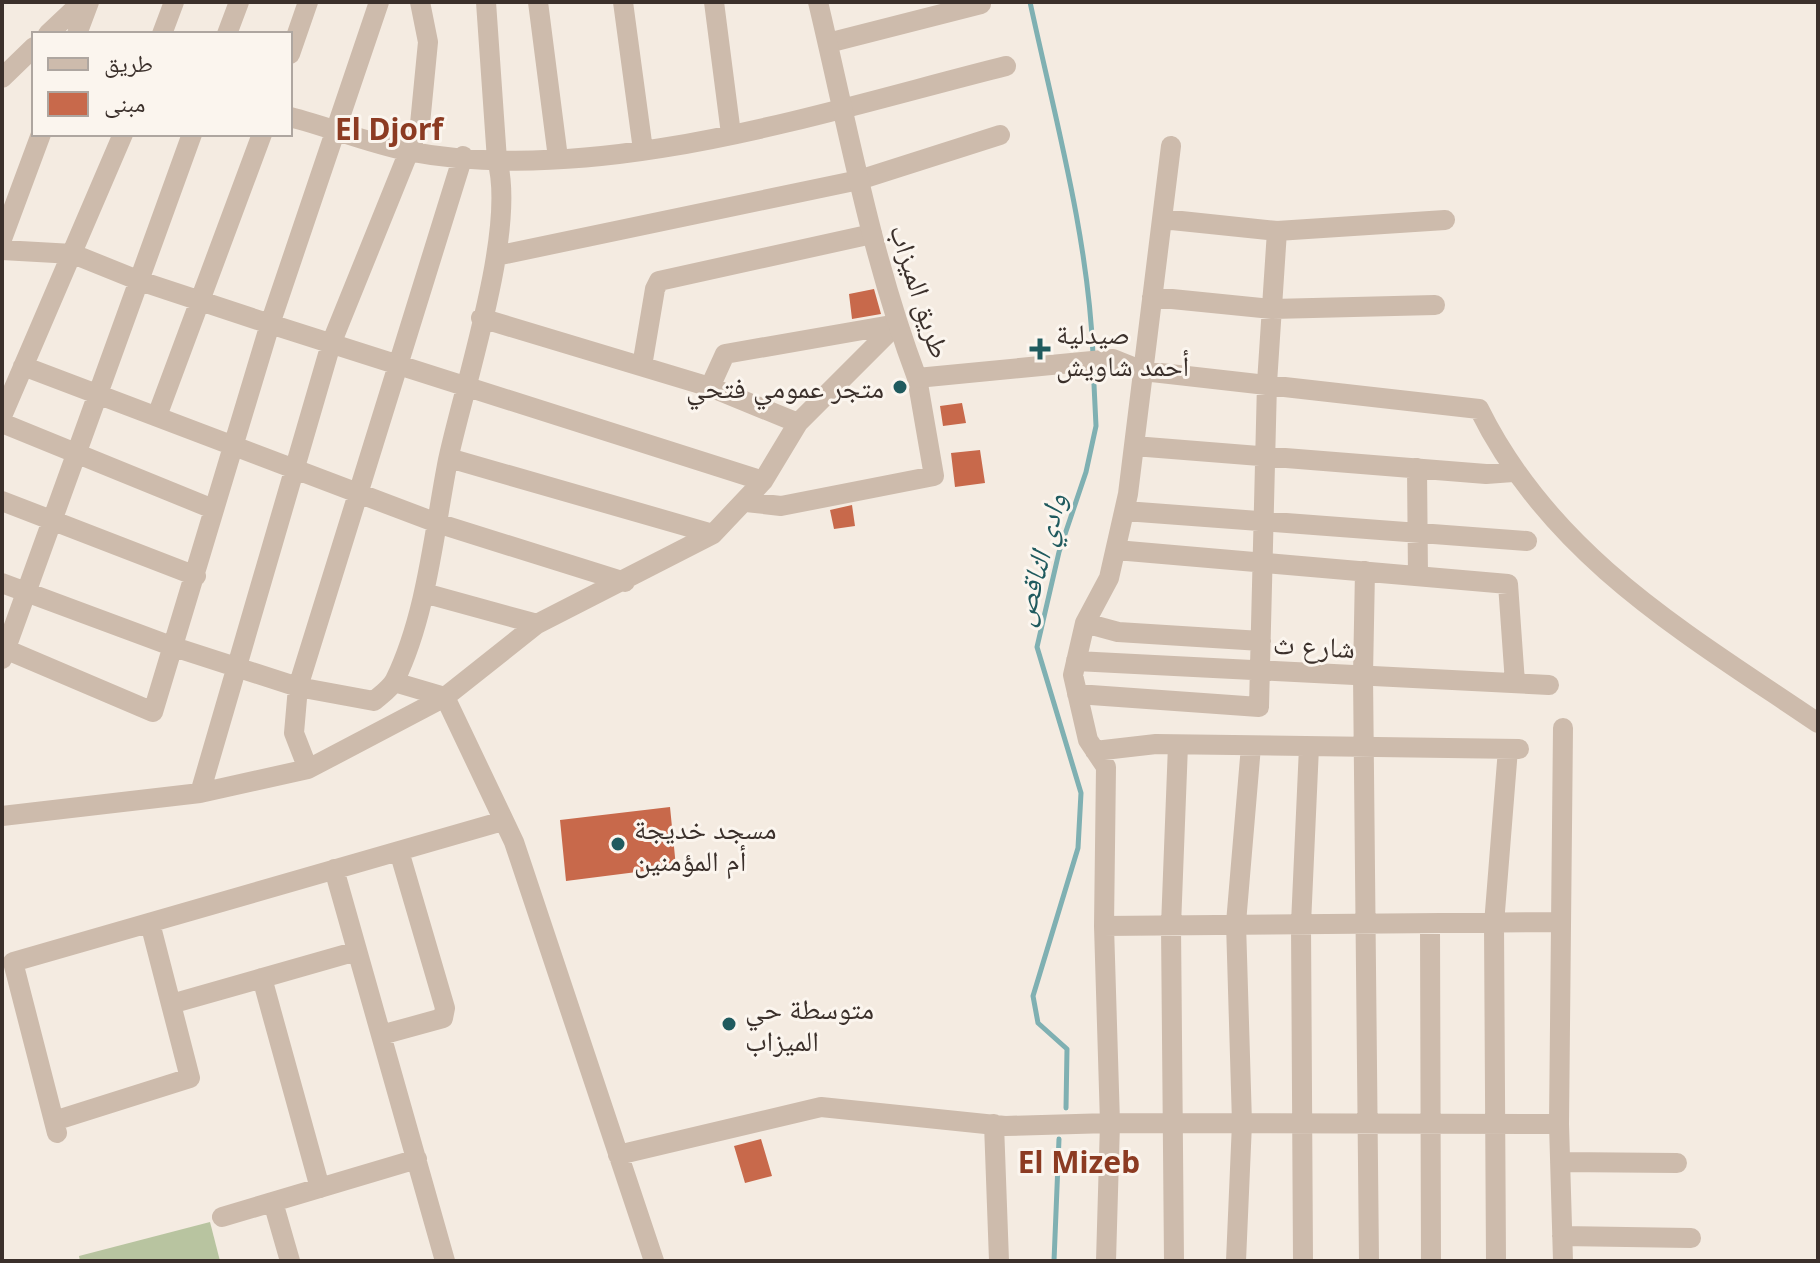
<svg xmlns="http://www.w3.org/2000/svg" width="1820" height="1263" viewBox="0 0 1820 1263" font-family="'Noto Sans','Noto Naskh Arabic',sans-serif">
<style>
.green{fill:#b8c4a0}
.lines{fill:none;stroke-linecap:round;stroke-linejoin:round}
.stream{stroke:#7fb0b2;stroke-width:5}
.building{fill:#c8694b}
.minor{stroke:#cdbbac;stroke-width:20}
.tertiary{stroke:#cdbbac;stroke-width:20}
.poi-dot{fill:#1f5a5e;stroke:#fbf5ee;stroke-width:3}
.labels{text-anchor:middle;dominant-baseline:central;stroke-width:6;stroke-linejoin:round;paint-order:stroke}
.street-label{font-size:28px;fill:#3b302b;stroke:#fbf5ee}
.poi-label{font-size:28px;fill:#3b302b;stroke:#fbf5ee;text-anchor:start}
.neighbourhood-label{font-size:30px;font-weight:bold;fill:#8c3b22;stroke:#fbf5ee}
.water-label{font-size:30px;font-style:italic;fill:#1f5a5e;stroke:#fbf5ee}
</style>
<rect width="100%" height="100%" fill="#f4ebe1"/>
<!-- green -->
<path class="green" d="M210 1222 220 1261H80L79 1256Z"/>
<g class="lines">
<!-- stream -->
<path class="stream" d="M1030 2C1055 118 1088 236 1093 354
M1066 1108 1067 1049 1038 1023 1033 996 1078 848 1081 793 1037 647 1059 552 1086 472 1096 426 1093 364
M1054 1261 1059 1139"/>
</g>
<!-- building -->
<path class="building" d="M874 289 881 314 852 319 849 294Z
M962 403 966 423 943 426 940 406Z
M980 450 985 483 955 487 951 453Z
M852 505 855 526 834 529 830 510Z
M670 807 676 867 566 881 560 820Z
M761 1139 772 1176 745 1183 734 1146Z"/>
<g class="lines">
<!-- minor -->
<path class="minor" d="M538 2 558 158
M623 2 643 150
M714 2 731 134
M48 34 82 2
M77 34 89 2
M162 34 174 2
M227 34 239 2
M828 43 981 4
M290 54 308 2
M2 78 34 47
M290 117C329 127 368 143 407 151 597 188 822 112 1006 66
M1162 219 1277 231 1445 220
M2 239 41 134
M2 250 73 254 140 281 270 324 763 481
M496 256 859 180 1000 135
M1152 297 1272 309 1435 305
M481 318 710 387 798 423
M23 366 437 523 625 582
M642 366 655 289 659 281 872 234
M1143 371 1479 409C1552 557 1687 634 1818 723
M710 387 725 354 897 324
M2 416 123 134
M157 416 262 134
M2 423 213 509
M1134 446 1486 474 1513 472
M449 458 713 534
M1417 468 1418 576
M2 501 196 576
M746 502 781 506 934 476 917 378
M1125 511 1527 541
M1116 550 1508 584 1515 683
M1365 571 1363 675 1369 1261
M2 583 174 647 298 687 374 701C381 695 391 688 395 680 427 614 434 531 448 460 464 385 517 229 497 160L486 2
M424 593 537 624
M1085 623 1118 632 1261 641
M5 649 153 712 270 324 379 2
M2 659 192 134
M1076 661 1549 685
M394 682 445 697 514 842 654 1261
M1077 694 1259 707 1267 383 1277 231
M1095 751 1156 744 1519 749
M308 769 294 733 298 687 463 156
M200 793 331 344 420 124 428 42 420 2
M2 816 200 793 308 769 445 697 537 624 713 534 763 481 798 423 897 324
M334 869 445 1261
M1430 925 1431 1261
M1104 926 1560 922
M262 978 320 1188
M171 1004 357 951
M381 1035 443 1018 445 1008 399 851
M54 1121 190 1078 150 923
M994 1124 999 1261
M57 1133 13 962 503 821
M618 1155 821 1107 1005 1126 1110 1123 1559 1124
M1560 1162 1677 1163
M273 1202 290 1261
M222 1217 417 1159
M1562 1236 1691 1238
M1106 1261 1110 1123 1104 926 1106 767 1088 740 1073 675 1085 623 1109 578 1128 494 1171 146
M1174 1261 1171 926 1178 745
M1236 1261 1242 1123 1236 923 1251 746
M1303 1261 1301 924 1309 747
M1496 1261 1494 924 1508 749
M1563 1261 1559 1124 1563 728"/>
<!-- tertiary -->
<path class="tertiary" d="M818 2C848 128 871 256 917 378L1113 359 1143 371"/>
</g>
<!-- markers -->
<g class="poi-dot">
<path d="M1036 337h8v8h8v8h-8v8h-8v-8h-8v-8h8z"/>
<circle cx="900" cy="387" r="8"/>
<circle cx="618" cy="844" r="8"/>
<circle cx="729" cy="1024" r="8"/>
</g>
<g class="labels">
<!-- street labels -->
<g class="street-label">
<text transform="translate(921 291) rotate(72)">طريق الميزاب</text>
<text transform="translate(1314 645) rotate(3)">شارع ث</text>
</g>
<!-- poi labels -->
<g class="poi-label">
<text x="1056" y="333">صيدلية<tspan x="1056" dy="32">أحمد شاويش</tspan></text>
<text x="884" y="387" text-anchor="end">متجر عمومي فتحي</text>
<text x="634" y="828">مسجد خديجة<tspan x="634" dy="32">أم المؤمنين</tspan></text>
<text x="745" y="1008">متوسطة حي<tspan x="745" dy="32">الميزاب</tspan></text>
</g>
<!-- neighbourhood labels -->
<g class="neighbourhood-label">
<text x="389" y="128">El Djorf</text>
<text x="1079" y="1161">El Mizeb</text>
</g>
<!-- water labels -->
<g class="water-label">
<text transform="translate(1038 559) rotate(-75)">وادي الناقص</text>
</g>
</g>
<!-- border -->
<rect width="1820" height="1263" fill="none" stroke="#3b302b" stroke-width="8"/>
<!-- legend -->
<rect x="32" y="32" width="260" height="104" fill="#fbf5ee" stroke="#aea6a0" stroke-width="2"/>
<rect x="48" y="58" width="40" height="12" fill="#cdbbac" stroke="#aea6a0" stroke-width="2"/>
<text x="104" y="72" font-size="24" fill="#3b302b">طريق</text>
<rect x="48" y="92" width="40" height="24" fill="#c8694b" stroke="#aea6a0" stroke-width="2"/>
<text x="104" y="112" font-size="24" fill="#3b302b">مبنى</text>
</svg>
